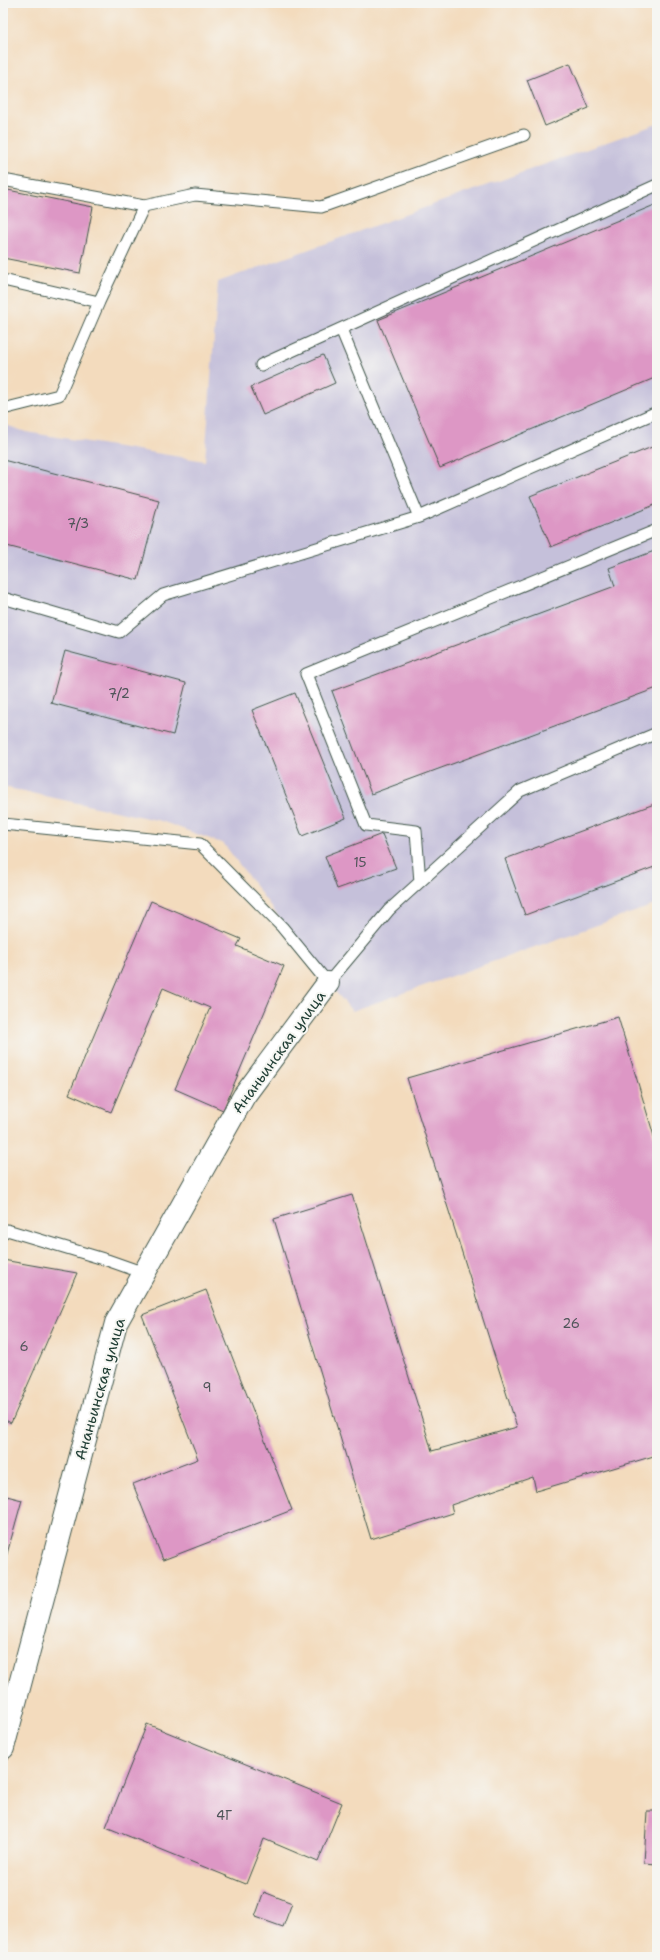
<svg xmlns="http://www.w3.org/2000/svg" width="660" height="1960" viewBox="0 0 660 1960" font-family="'Shantell Sans',sans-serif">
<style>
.industrial{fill:#c5c0da}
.building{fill:#dd97c5}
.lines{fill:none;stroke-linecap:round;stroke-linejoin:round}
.service-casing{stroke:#3f5549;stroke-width:13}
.minor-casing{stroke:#3f5549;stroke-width:24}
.service{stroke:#fff;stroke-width:11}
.minor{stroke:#fff;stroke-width:22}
.labels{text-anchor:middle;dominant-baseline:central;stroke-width:4;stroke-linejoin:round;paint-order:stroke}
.number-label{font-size:13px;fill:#4e5458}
.street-label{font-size:15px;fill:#1f3d34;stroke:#f6f6f2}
</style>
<rect width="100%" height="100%" fill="#f6f6f2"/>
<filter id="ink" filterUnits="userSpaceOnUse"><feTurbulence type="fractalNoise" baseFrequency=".025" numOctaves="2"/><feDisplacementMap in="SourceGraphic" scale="8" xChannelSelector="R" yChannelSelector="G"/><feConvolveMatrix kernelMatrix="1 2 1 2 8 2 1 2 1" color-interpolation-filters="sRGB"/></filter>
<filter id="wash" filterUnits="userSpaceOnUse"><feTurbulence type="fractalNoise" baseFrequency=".012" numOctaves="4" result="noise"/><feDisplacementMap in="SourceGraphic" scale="16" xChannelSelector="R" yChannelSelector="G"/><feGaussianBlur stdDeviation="0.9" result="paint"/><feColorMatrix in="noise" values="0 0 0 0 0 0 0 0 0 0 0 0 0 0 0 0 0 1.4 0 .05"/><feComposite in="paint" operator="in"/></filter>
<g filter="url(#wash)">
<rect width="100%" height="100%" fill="#f3dbbd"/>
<!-- industrial -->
<path class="industrial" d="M657 124V904L352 1011 328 983 224 844 161 821 3 787V424L26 432 205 461 218 282Z"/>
<g id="blocks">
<!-- building -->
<path class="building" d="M570 63 589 108 545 126 527 80Z
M3 189 93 207 80 273 3 258Z
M657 204V377L440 468 378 320Z
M323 355 335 383 263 415 251 387Z
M657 445V504L551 547 530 496Z
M3 460 159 500 138 580 3 545Z
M657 550V688L371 794 332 691 615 586 609 568Z
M65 651 186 683 173 735 51 703Z
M295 693 346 818 302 836 252 710Z
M657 803V866L525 915 505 859Z
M382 834 396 868 337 889 325 856Z
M151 901 241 939 237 946 284 966 223 1110 175 1089 210 1008 163 988 111 1112 69 1094Z
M618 1017 657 1146V1455L536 1491 533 1477 451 1505 453 1513 371 1539 274 1219 352 1195 432 1451 517 1427 407 1078Z
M3 1260 77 1273 11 1423 3 1419Z
M206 1290 292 1510 163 1560 133 1484 198 1459 142 1315Z
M3 1495 22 1500 3 1568Z
M147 1724 342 1803 318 1862 264 1839 246 1884 106 1827Z
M647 1811H657V1864L644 1863Z
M264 1892 292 1903 283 1927 255 1917Z"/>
</g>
</g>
<g filter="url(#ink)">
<use href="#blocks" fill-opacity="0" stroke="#3f5549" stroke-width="1"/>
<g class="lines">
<defs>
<path id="service" d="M3 180 144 206 99 302 59 395 3 409
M144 206 195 195 321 207 524 135
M3 280 99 302
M341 329 419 517 657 412
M261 365 657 185
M3 598 119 632 163 595 419 517
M3 824 200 844 282 927 328 983 389 910 520 791 657 733
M420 882 416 831 366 825 306 674 657 530
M3 1233 7 1230 107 1260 144 1273"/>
<path id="minor" d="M3 1748 116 1323 244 1096 328 983"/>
</defs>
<!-- service casing -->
<use href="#service" class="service-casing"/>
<!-- minor casing -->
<use href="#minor" class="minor-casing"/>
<!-- service -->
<use href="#service" class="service"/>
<!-- minor -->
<use href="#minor" class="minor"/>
</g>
</g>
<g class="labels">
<!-- number labels -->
<g class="number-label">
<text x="78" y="523">7/3</text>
<text x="119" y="693">7/2</text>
<text x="360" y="862">15</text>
<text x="571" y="1323">26</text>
<text x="24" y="1346">6</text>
<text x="207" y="1387">9</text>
<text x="224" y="1815">4Г</text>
</g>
<!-- street labels -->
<g class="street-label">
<text transform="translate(279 1052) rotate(-54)">Ананьинская улица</text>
<text transform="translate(100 1389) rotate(-74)">Ананьинская улица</text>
</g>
</g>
<!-- margin -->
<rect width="660" height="1960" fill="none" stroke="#f6f6f2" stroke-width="16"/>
</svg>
